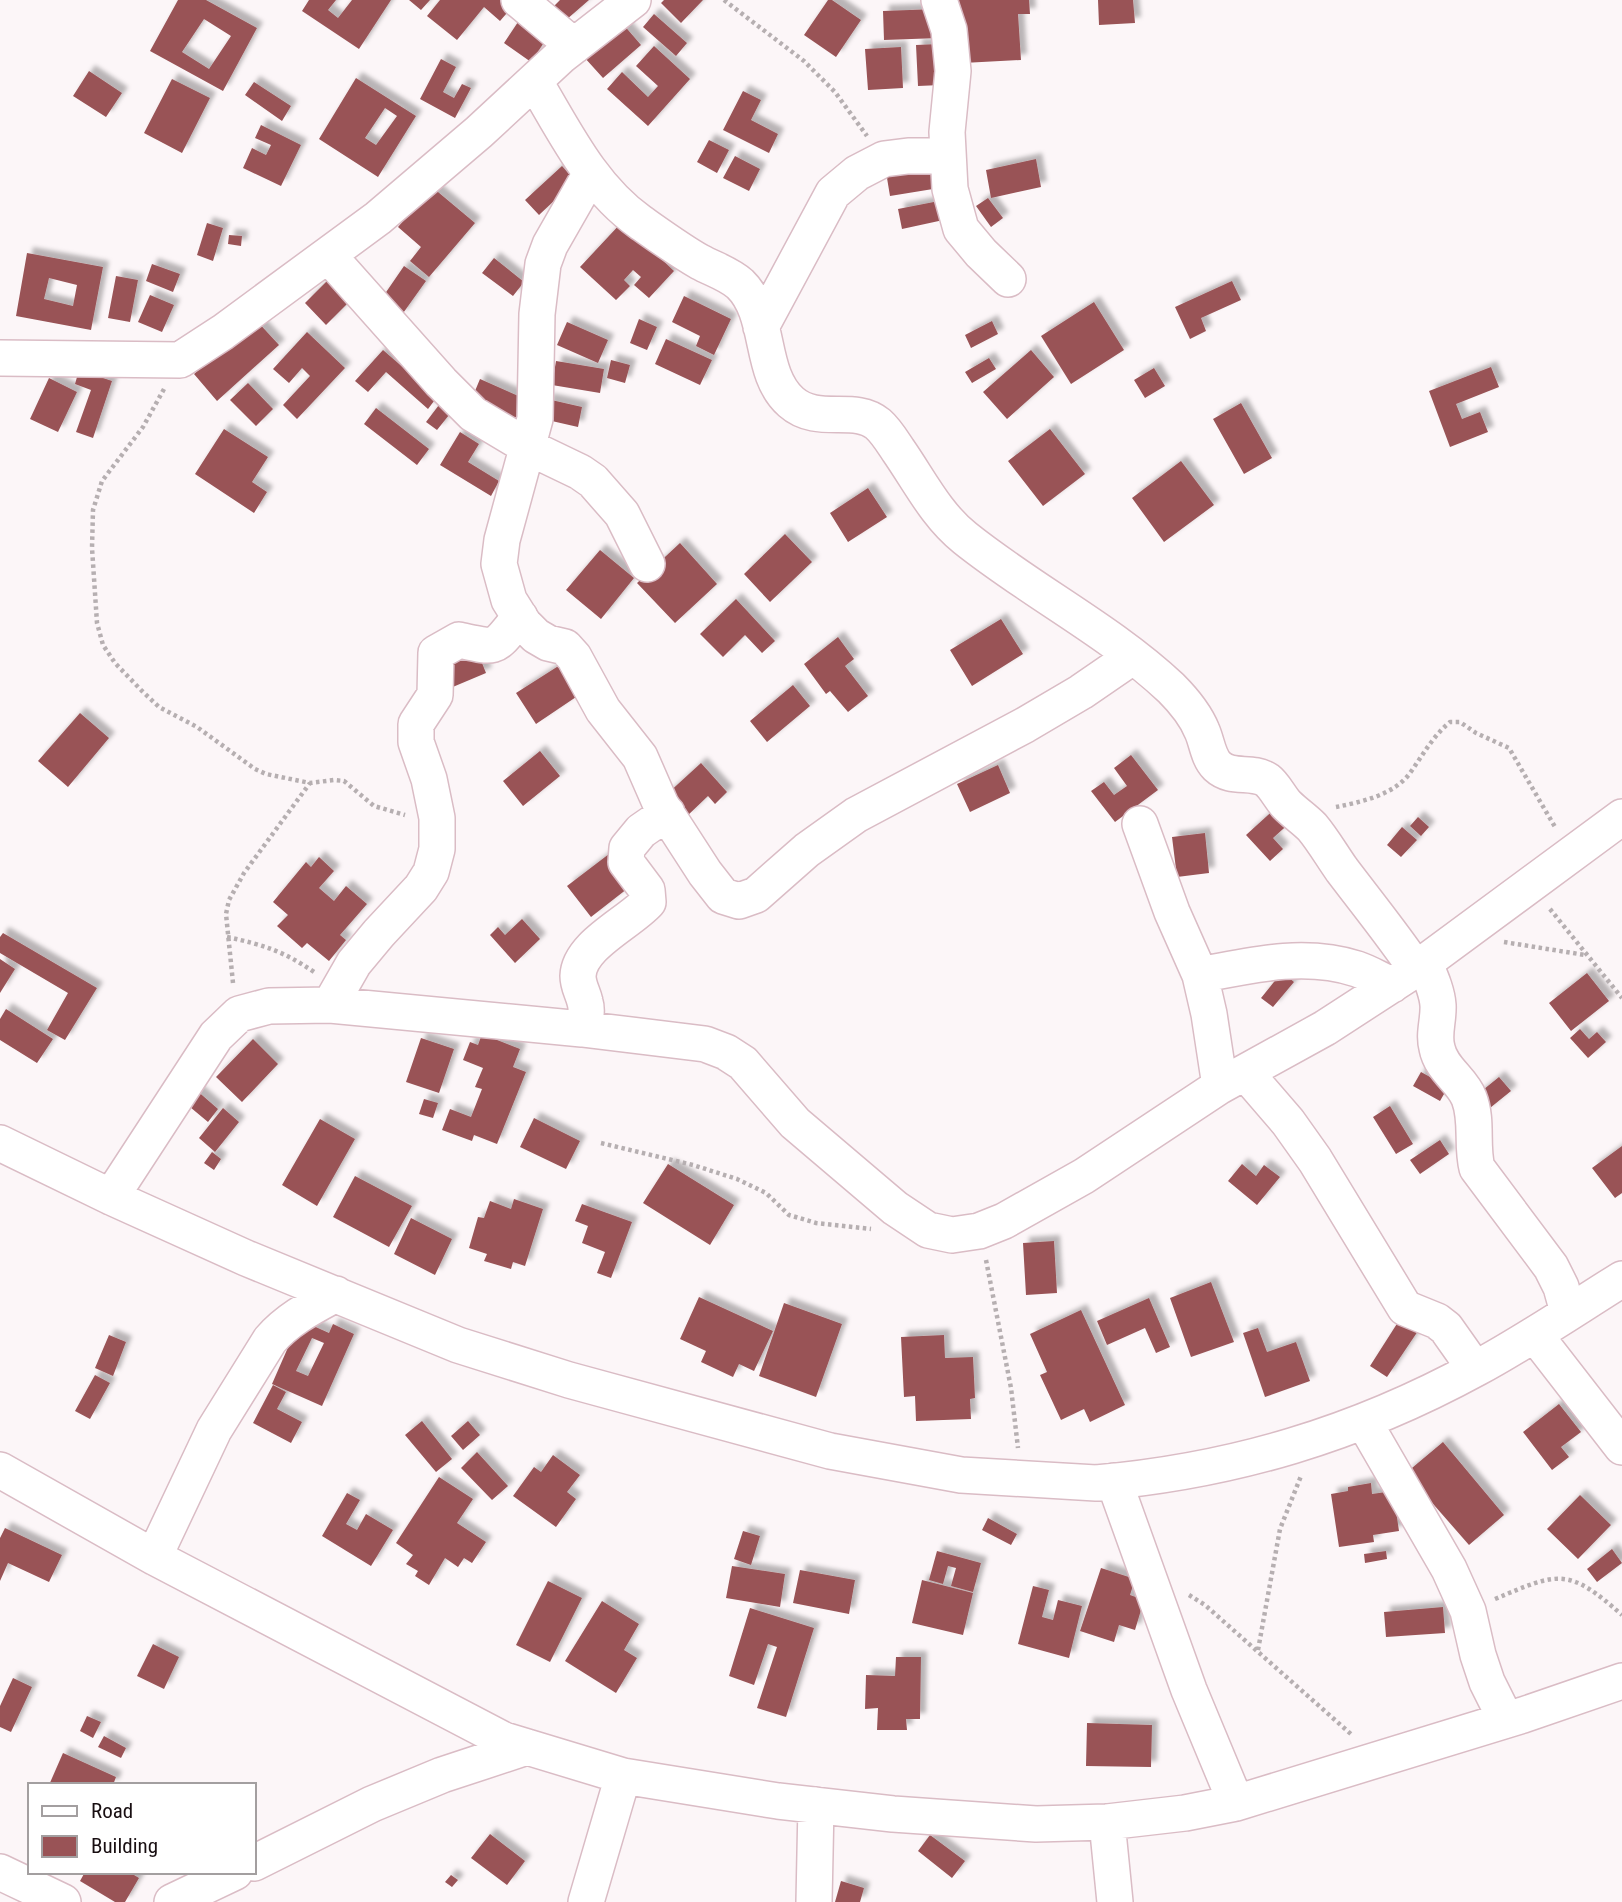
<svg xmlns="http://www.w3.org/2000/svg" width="1622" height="1902" viewBox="0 0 1622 1902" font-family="'Roboto Condensed',sans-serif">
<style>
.building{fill:#995356;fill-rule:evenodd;filter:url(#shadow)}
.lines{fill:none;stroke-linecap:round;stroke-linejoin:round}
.minor-casing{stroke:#dabcc5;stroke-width:38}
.path{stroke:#b6afb1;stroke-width:4.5;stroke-dasharray:3.5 3.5;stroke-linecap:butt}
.minor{stroke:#fff;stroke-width:35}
</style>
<defs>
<filter id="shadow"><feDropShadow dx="6" dy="-6" stdDeviation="2" flood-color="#0004"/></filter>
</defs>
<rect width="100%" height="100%" fill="#fcf6f8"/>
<!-- building -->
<path class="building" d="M178 0H206L257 28 223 91 150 51ZM204 19 231 36 209 69 182 52Z
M309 0H336L328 10 338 18 352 0H391L359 49 302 11Z
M409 0H430L421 10Z
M440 0H506L513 6 500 21 484 7 457 40 427 16Z
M560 0H589L566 20 554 6Z
M664 0H703L681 23 661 3Z
M828 0H832L861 20 836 57 804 35Z
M959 0H1029L1030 14H1018L1021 60 963 63Z
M1098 0H1133L1135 23 1099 25Z
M937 9 939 38 884 40 883 11Z
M654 14 687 43 676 56 643 27Z
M522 16 549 35 531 62 504 43Z
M622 23 641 45 603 78 584 57Z
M939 44 941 85 918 86 916 45Z
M654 46 690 79 648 126 607 89 622 72 648 97 658 86 636 66Z
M901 47 903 88 868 90 865 49Z
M441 59 456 67 443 92 454 98 462 84 471 88 455 118 420 99Z
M89 71 122 93 106 117 73 96Z
M356 78 416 116 378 177 319 139ZM385 108 397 116 376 145 365 138Z
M172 79 210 98 182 153 144 133Z
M254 82 291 106 282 121 245 95Z
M743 91 761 100 751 120 778 134 769 153 723 130Z
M261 125 301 145 281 186 243 168 252 148 266 155 271 145 255 138Z
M709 140 729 150 717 173 697 162Z
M735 156 760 169 749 191 723 178Z
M1036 159 1041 187 991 198 986 170Z
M929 164 933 189 890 196 886 172Z
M562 166 575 181 539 215 525 200Z
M432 187 475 223 429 277 410 261 421 247 398 227Z
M988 198 1003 218 991 227 976 206Z
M944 200 948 219 902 229 898 209Z
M622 222 674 271 649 298 634 285 641 277 633 270 624 280 630 286 616 300 580 267Z
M207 223 223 228 213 261 197 255Z
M229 235 242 236 241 246 228 244Z
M27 253 103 267 91 330 16 316ZM49 278 77 285 73 306 44 299Z
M494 258 524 282 513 296 482 273Z
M152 264 180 274 173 292 146 281Z
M404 266 426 281 401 316 380 301Z
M116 276 138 280 130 322 108 318Z
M331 277 352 299 326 325 305 303Z
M1232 281 1241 300 1201 318 1206 331 1190 339 1175 307Z
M150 295 174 305 162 332 138 322Z
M684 296 731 319 714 355 696 346 700 336 672 322Z
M1094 302 1124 350 1071 384 1041 336Z
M255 319 279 345 217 401 194 374Z
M639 319 657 327 647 350 630 343Z
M992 321 998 334 971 348 965 335Z
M567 322 608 340 598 363 557 345Z
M307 332 345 368 297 419 283 405 310 376 302 368 289 383 273 369Z
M666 339 712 360 700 385 655 364Z
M383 350 437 397 428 409 386 372 368 392 355 381Z
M1031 350 1054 377 1007 419 983 392Z
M989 358 996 369 972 383 965 372Z
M611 360 630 365 625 383 607 378Z
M556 361 604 369 600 393 552 385Z
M1491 367 1499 387 1456 404 1462 419 1480 412 1488 432 1450 447 1429 391Z
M1154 368 1165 386 1145 398 1134 380Z
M79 370 112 381 93 438 76 432 91 390 75 384Z
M49 378 77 392 58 432 30 419Z
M480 379 532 402 521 426 470 403Z
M248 383 273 409 256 426 230 400Z
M547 399 582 407 578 427 543 419Z
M442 401 453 410 437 430 426 422Z
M1241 403 1272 458 1244 474 1213 419Z
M376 408 429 449 417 465 364 424Z
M224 429 268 457 252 482 267 492 254 513 195 474Z
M1050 429 1085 474 1043 506 1008 461Z
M460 432 479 444 468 462 499 481 491 496 440 465Z
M1181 461 1214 505 1164 542 1132 498Z
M868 488 887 517 848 542 830 513Z
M785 534 812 562 770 602 744 574Z
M680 543 717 584 675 623 637 583Z
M600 550 634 578 601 619 566 590Z
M736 599 775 641 762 653 745 635 723 657 700 634Z
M1001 619 1023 654 972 686 950 650Z
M838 637 854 659 845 666 868 696 848 712 830 691 826 694 804 664Z
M476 648 486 673 448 689 438 664Z
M560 665 579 695 536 724 516 693Z
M793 685 810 706 767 742 750 721Z
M80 713 109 738 68 787 38 761Z
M540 751 560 776 523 806 503 781Z
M1131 755 1158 790 1115 822 1091 791 1104 782 1114 795 1127 786 1114 768Z
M701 763 727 792 715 804 708 796 686 817 666 795Z
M998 765 1010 793 970 812 957 784Z
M1279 805 1293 820 1273 838 1283 849 1270 861 1246 835Z
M1418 817 1429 827 1421 836 1410 826Z
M1402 827 1417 840 1401 857 1387 845Z
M1205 833 1209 873 1177 877 1172 837Z
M609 854 632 885 591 917 567 886Z
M319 857 334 871 319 888 334 901 346 886 367 904 340 935 346 940 329 961 307 943 302 948 277 926 288 915 273 902 306 862 311 867Z
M522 919 540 939 515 963 490 935 498 927 505 935Z
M3 933 97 988 65 1040 47 1030 68 993 0 953V937Z
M0 959 15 969 0 993Z
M1282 972 1294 982 1273 1007 1261 998Z
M1587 973 1609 1001 1571 1031 1549 1003Z
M6 1009 53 1039 37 1063 0 1040V1019Z
M1580 1029 1589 1039 1597 1032 1606 1042 1588 1058 1570 1038Z
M482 1034 520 1049 513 1067 526 1072 497 1144 474 1135 472 1141 442 1130 450 1109 471 1117 482 1089 475 1087 483 1068 463 1060 470 1042 478 1045Z
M421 1038 454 1049 439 1093 406 1082Z
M253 1039 278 1064 242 1102 216 1077Z
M1421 1072 1448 1087 1440 1101 1413 1086Z
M1499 1077 1511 1091 1485 1112 1473 1098Z
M195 1089 218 1109 208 1122 184 1102Z
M424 1099 438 1103 433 1118 419 1114Z
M1390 1106 1413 1144 1396 1154 1373 1117Z
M223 1108 239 1122 215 1152 199 1138Z
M534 1118 580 1141 566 1169 520 1147Z
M320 1119 355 1139 317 1206 282 1185Z
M1440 1140 1449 1154 1420 1174 1410 1160Z
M1622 1146V1193L1615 1198 1592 1168Z
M212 1152 221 1159 214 1170 204 1163Z
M668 1164 734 1205 710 1245 643 1203Z
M1242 1164 1256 1176 1264 1165 1280 1177 1257 1205 1228 1181Z
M355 1176 412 1206 389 1247 333 1217Z
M514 1199 543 1209 525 1266 513 1262 511 1269 484 1261 487 1254 469 1248 478 1217 484 1218 490 1201 511 1209Z
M582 1204 632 1222 611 1278 597 1273 605 1252 582 1243 588 1226 575 1221Z
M411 1218 452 1239 435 1275 394 1254Z
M1054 1241 1057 1293 1026 1295 1023 1243Z
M1211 1282 1234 1342 1191 1357 1170 1298Z
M699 1297 773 1331 754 1371 739 1364 733 1377 701 1362 706 1351 680 1339Z
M1149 1298 1170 1347 1156 1353 1145 1328 1107 1345 1097 1321Z
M784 1303 842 1324 816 1397 759 1376Z
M1081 1310 1125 1405 1090 1422 1084 1409 1061 1420 1040 1375 1047 1372 1030 1334Z
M1400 1319 1418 1331 1387 1377 1370 1366Z
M300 1320 329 1333 333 1324 354 1334 322 1406 272 1384ZM312 1338 324 1343 308 1376 296 1371Z
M1258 1328 1267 1352 1296 1342 1310 1381 1265 1397 1243 1333Z
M109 1335 126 1342 113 1376 95 1368Z
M944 1335 945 1358 973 1357 975 1398 970 1399 971 1419 916 1421 915 1396 904 1397 901 1337Z
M95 1375 110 1383 90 1419 75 1411Z
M273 1385 286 1392 277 1409 302 1422 291 1443 253 1423Z
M1559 1404 1581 1432 1561 1447 1569 1457 1552 1470 1523 1432Z
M422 1421 452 1459 436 1472 405 1435Z
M468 1421 480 1435 463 1450 451 1436Z
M1443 1442 1504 1515 1469 1545 1406 1473Z
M477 1452 508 1486 492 1500 461 1468Z
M553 1455 580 1475 567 1492 576 1499 556 1527 513 1496 534 1467 541 1472Z
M439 1477 473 1499 457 1523 486 1542 472 1563 464 1558 458 1567 445 1558 429 1585 415 1576 418 1571 406 1564 413 1555 396 1543Z
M1371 1483 1372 1494 1393 1491 1399 1531 1373 1535 1374 1542 1339 1547 1331 1494 1348 1491V1487Z
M347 1493 360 1500 346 1524 357 1530 366 1514 393 1530 371 1566 322 1536Z
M1580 1495 1611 1525 1578 1559 1547 1529Z
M988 1518 1017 1534 1011 1545 982 1530Z
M5 1528 62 1555 49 1582 8 1563 0 1581V1538Z
M743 1531 760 1536 751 1565 734 1559Z
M1612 1549 1622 1563 1597 1582 1587 1569Z
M937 1551 981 1563 973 1592 951 1586 956 1568 948 1566 943 1584 929 1580Z
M1386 1551 1387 1559 1365 1563 1364 1554Z
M732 1566 785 1574 780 1607 726 1598Z
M1101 1568 1135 1579 1130 1595 1144 1600 1135 1630 1119 1625 1114 1642 1080 1631Z
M800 1570 855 1580 849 1614 793 1603Z
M922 1580 973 1593 963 1635 912 1623Z
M548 1581 582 1598 550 1662 516 1645Z
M1033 1586 1049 1590 1042 1617 1053 1620 1058 1600 1082 1606 1069 1658 1018 1644Z
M602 1601 639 1624 624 1650 637 1658 616 1693 565 1661Z
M1443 1607 1445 1633 1386 1637 1384 1612Z
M750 1608 814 1628 786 1717 757 1708 777 1647 768 1644 754 1685 729 1676Z
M153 1644 179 1657 164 1689 137 1676Z
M896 1657H921L920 1719H906L907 1730H877L878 1708 865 1709 866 1675 895 1676Z
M13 1678 32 1687 11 1732 0 1727V1706Z
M87 1716 101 1722 93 1738 80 1731Z
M1087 1723 1152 1725 1151 1767 1086 1766Z
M104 1736 126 1748 121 1758 98 1747Z
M63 1753 116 1777 113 1785H49Z
M490 1834 525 1861 507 1885 471 1858Z
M930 1835 965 1861 952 1878 918 1851Z
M85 1872H129L139 1878 125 1902H115L80 1881Z
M451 1875 458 1880 452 1887 445 1882Z
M841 1881 864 1888 860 1902H835Z"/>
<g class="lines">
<defs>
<path id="minor" d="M519 0 574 46
M939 0 949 30 953 71 947 132 950 189 961 229 981 253 1008 279
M535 82C565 132 591 187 640 222 660 236 679 250 700 262 713 269 729 274 740 284 772 315 758 373 791 402 818 426 854 404 878 424 886 431 892 441 898 450 919 480 936 515 965 538 1031 591 1109 630 1171 688 1184 701 1195 714 1202 731 1207 742 1208 757 1217 766 1232 780 1251 770 1267 780 1275 786 1280 798 1287 805 1295 813 1304 819 1312 827 1323 840 1332 856 1342 870 1367 903 1393 935 1416 969
M590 175 550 245 543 264 537 314 535 419 502 540 499 564 509 600 524 624 536 636 548 643 565 647 574 657 603 710 640 757 661 805 705 873 723 896 739 901 756 895 807 850 856 815 1025 725 1081 692 1132 657
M328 255 441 382 473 414 528 447 580 472 593 481 622 514 647 564
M761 327 833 193 857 173 884 159 908 156H947
M0 358 180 360 223 332 378 218 479 132 561 56 633 0
M1140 824 1172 912 1200 975 1209 1014 1220 1086
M1425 964C1430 976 1437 991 1438 1005 1439 1019 1433 1034 1437 1048 1441 1069 1462 1080 1469 1098 1478 1121 1471 1145 1477 1168L1551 1267 1561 1287 1568 1312
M1200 975C1251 965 1305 952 1357 969 1369 973 1380 980 1392 985
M330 1005 354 963 379 933 421 888 431 872 437 849V818L429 779 416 742V724L435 695 436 653 459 640C500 649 493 649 520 617
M582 1029C585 1020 588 1012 585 1002 583 993 578 986 578 976 579 945 629 923 648 902L647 890 626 862 627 848 641 831 667 813
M1245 1072 1288 1122 1315 1160 1405 1308 1437 1321 1446 1328 1475 1369
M0 1143 111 1197 246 1258 458 1345 569 1380 830 1451 961 1475 1096 1483C1233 1471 1356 1434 1477 1368 1527 1341 1574 1309 1622 1279
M111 1197 216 1036 239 1014 269 1006 330 1005 582 1029 705 1044 726 1052 743 1063 795 1123 895 1208 928 1230 952 1235 979 1231 1004 1221 1084 1176 1220 1086 1325 1028 1416 969 1622 817
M1535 1335 1622 1447
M1364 1422 1449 1569 1468 1611 1478 1655 1487 1682 1506 1720
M0 1470 154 1557 504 1740 623 1776 778 1801 893 1814 1036 1824 1107 1822 1185 1813 1236 1803 1523 1715 1622 1681
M1114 1481 1189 1690 1236 1803
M154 1557 214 1430 270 1340C288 1319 312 1307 336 1294
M1107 1822 1115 1902
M254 1863 372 1804 442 1775 527 1747
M0 1872 63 1902
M172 1902 235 1872
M586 1902 623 1776
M814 1902 816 1805"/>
</defs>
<!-- minor casing -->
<use href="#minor" class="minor-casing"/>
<!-- path -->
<path class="path" d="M724 0 804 61 835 92 867 136
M164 389 143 427 102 481 93 510 92 548 97 623 103 645 115 663 142 691 159 707 197 727 255 769 266 774 310 783 334 780 344 781 374 806 405 815
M1336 807C1361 802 1394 795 1410 773 1423 755 1432 737 1450 722H1460L1476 733 1509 748 1555 827
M1550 909 1622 998
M227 937C264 945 283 951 314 972
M1504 942 1585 955
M233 983 226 914 229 900 244 873 310 783
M601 1143 693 1165 737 1179 766 1193 789 1215 816 1223 871 1229
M986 1260 1011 1388 1018 1448
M1189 1595 1205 1605 1352 1735
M1495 1599C1559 1572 1568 1567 1622 1615
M1258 1650 1280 1529 1301 1476"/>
<!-- minor -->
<use href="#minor" class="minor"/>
</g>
<!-- legend -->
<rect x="28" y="1783" width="228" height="91" fill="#ffffff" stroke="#a39fa0" stroke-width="2"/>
<rect x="42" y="1806" width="35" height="10" fill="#ffffff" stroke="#a39fa0" stroke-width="2"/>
<text x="91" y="1818" font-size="21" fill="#180e11">Road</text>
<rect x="42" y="1836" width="35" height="21" fill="#995356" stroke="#a39fa0" stroke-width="2"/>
<text x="91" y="1853" font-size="21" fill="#180e11">Building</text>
</svg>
